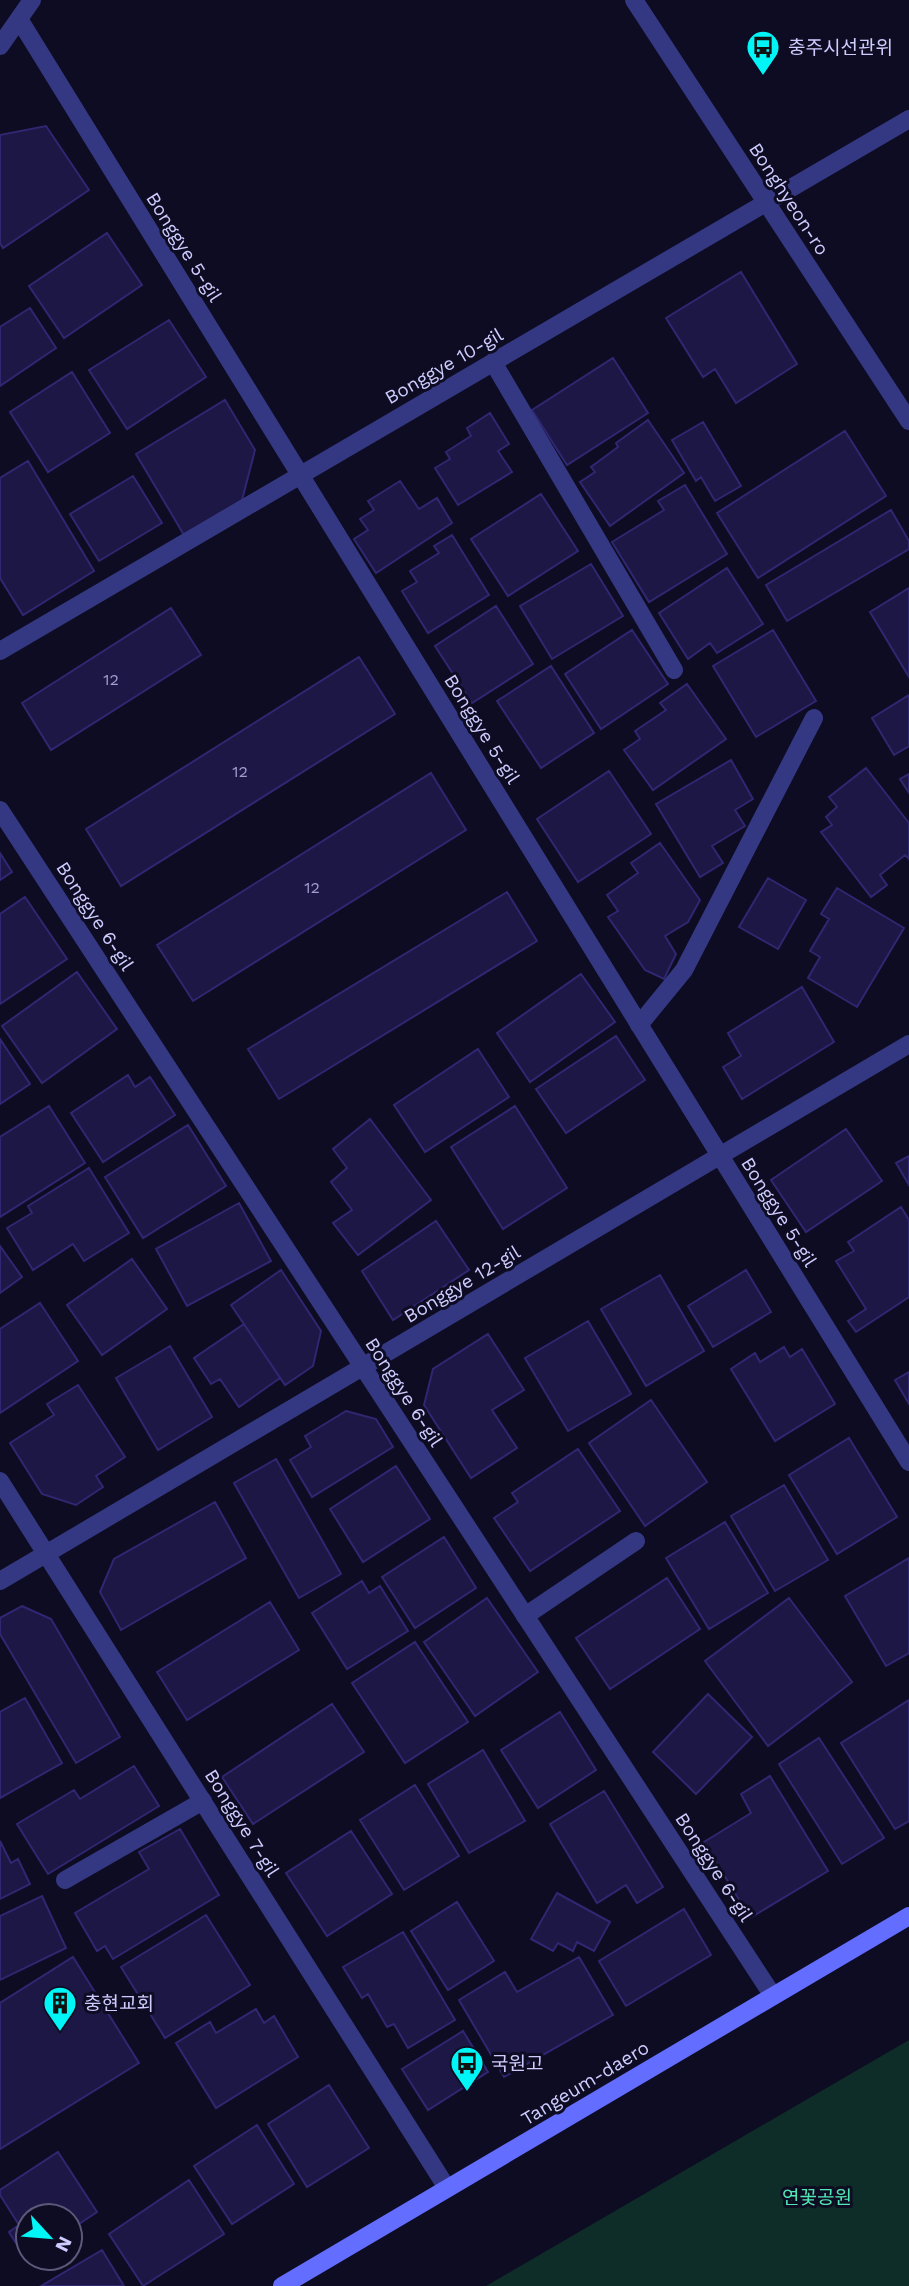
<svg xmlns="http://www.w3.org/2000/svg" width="909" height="2286" viewBox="0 0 909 2286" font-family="'Work Sans','Noto Sans KR',sans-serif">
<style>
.green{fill:#0e2c28}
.building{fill:#1c1744;stroke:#2f2771;stroke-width:2}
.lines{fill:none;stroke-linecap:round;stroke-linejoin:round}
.service{stroke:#343883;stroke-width:18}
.minor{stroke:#343883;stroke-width:18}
.tertiary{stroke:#343883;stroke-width:18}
.secondary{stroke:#636dff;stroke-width:18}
.labels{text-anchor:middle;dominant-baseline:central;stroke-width:6;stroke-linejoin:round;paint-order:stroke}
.number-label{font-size:16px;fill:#a29fd0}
.poi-label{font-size:19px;fill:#ceccff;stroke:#0e0c22;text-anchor:start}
.street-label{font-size:19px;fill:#ceccff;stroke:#0e0c22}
.park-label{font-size:19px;fill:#51e6b3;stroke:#0e0c22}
</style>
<rect width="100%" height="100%" fill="#0e0c22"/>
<!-- green -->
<path class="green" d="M909 2040V2286H486Z"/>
<!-- building -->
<path class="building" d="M46 126 89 190 3 248 0 243V135Z
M107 233 142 285 64 338 29 286Z
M741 272 797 364 736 403 715 369 703 377 666 318Z
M30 308 56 348 0 386V327Z
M169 320 206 377 127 429 89 370Z
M613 358 648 413 567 465 532 410Z
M72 372 110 433 48 472 10 412Z
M225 400 255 450 242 500 184 535 136 454Z
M490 413 509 444 498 451 512 472 458 505 435 468 450 459 446 452 471 436 467 428Z
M648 420 684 473 610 526 580 482 595 472 591 467 618 447 616 443Z
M703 422 741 486 715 501 701 477 696 481 672 440Z
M845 431 886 496 758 578 717 513Z
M28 461 94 571 23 615 0 578V478Z
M133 476 162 523 99 561 70 514Z
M400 481 419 509 437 498 452 523 376 573 354 539 368 530 360 519 374 510 368 501Z
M685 485 727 554 649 602 612 542 664 510 658 501Z
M541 494 578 551 508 596 471 539Z
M891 510 909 541V549L787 621 766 585Z
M452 535 489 595 428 633 402 591 417 582 410 571 439 553 434 546Z
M591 564 623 616 552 659 520 606Z
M727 568 763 624 717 653 710 643 688 659 659 613Z
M909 588V677L870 612Z
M496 606 533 664 472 703 435 646Z
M171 608 201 655 51 750 22 703Z
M632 630 668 684 601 729 565 674Z
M773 630 816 701 756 737 713 666Z
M359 657 395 714 121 886 86 829Z
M551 666 594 733 541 768 497 701Z
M687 684 726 739 653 790 624 750 640 739 635 731 666 710 660 703Z
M909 695V746L894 755 872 718Z
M731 760 753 799 735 810 745 826 712 846 723 863 700 877 656 804Z
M866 768 909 823V859L905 855 880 875 887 885 871 897 821 832 832 825 826 817 837 807 829 797Z
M609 771 651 834 578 882 537 819Z
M431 773 466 830 193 1001 157 945Z
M909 774V793L900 779Z
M660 843 700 900 688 922 665 936 676 954 664 979 645 970 608 917 618 911 607 895 638 873 631 863Z
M0 853 12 872 0 880Z
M768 878 806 900 778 949 739 927Z
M837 888 904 928 857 1007 808 978 820 957 810 951 829 919 821 914Z
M507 892 537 941 279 1099 248 1049Z
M25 897 67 959 0 1004V914Z
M77 972 117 1029 42 1083 2 1026Z
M581 974 615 1022 530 1082 497 1033Z
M802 987 834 1042 742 1099 723 1067 741 1056 728 1033Z
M616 1036 645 1080 566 1133 536 1089Z
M0 1039 30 1084 0 1104Z
M478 1049 509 1097 425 1152 394 1105Z
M128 1075 135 1087 150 1077 175 1115 103 1162 71 1113Z
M49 1106 85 1163 0 1217V1137Z
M515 1106 567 1188 503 1229 451 1147Z
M370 1119 431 1200 358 1255 333 1223 352 1210 331 1182 347 1168 333 1149Z
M188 1125 226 1186 143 1238 105 1177Z
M846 1129 882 1181 806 1232 771 1180Z
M909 1156V1185L896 1163Z
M89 1168 129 1233 84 1261 73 1244 33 1270 7 1228 32 1213 28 1206Z
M239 1203 271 1261 187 1306 156 1249Z
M901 1207 909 1220V1297L856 1332 848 1321 866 1309 836 1261 854 1251 848 1242Z
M436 1221 469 1270 393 1320 362 1271Z
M0 1246 22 1277 0 1293Z
M132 1259 167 1309 102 1355 67 1305Z
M281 1270 321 1331 313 1366 285 1385 231 1305Z
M746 1270 771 1312 713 1347 688 1306Z
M660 1275 704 1351 646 1386 601 1309Z
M40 1303 78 1361 0 1413V1329Z
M588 1321 631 1394 568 1431 525 1358Z
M244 1324 280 1378 239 1407 220 1379 211 1384 194 1358Z
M488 1334 524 1390 492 1410 517 1448 471 1478 424 1405 433 1369Z
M170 1346 212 1417 158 1450 116 1378Z
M784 1347 790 1357 802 1349 835 1404 775 1441 731 1369 755 1353 760 1362Z
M909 1372V1404L895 1380Z
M78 1385 125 1457 96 1476 103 1487 76 1505 42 1494 10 1443 54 1415 47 1404Z
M651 1400 707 1482 645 1526 589 1443Z
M346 1411 376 1419 393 1447 312 1497 290 1460 311 1447 305 1436Z
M849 1438 897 1517 837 1554 789 1475Z
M578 1449 620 1511 530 1571 494 1518 518 1502 512 1493Z
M276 1459 341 1574 299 1598 234 1483Z
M396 1466 430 1519 363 1562 330 1509Z
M784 1485 828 1560 775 1591 731 1516Z
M215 1502 246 1558 121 1630 100 1592 114 1559Z
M725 1522 768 1593 709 1629 666 1558Z
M444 1537 476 1588 415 1628 382 1577Z
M909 1558V1653L886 1666 845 1596Z
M667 1578 700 1629 610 1689 576 1638Z
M362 1581 369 1593 380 1586 408 1631 347 1669 312 1613Z
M487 1598 538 1672 475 1716 424 1642Z
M789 1598 852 1682 768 1746 705 1661Z
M270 1602 299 1650 187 1720 157 1672Z
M22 1606 51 1619 120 1737 76 1763 0 1634V1618Z
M415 1642 468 1722 405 1763 352 1683Z
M708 1694 752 1737 696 1794 653 1752Z
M25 1698 62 1763 0 1798V1712Z
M909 1700V1821L895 1829 841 1743Z
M332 1704 364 1752 253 1824 222 1777Z
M560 1712 596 1770 538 1808 501 1750Z
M819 1738 884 1838 842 1864 779 1764Z
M483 1750 525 1821 469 1853 428 1784Z
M134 1766 159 1806 48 1874 17 1824 74 1790 80 1799Z
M770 1776 828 1871 750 1918 704 1842 751 1813 741 1794Z
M415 1785 459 1856 404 1890 360 1820Z
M604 1791 663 1887 637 1903 626 1885 597 1903 550 1824Z
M180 1829 219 1895 113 1959 105 1946 97 1951 75 1913 149 1869 139 1852Z
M351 1831 392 1894 327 1936 286 1873Z
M0 1841 11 1863 18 1859 30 1884 0 1899Z
M557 1893 610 1922 594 1951 577 1942 573 1951 558 1943 553 1951 531 1939Z
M42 1896 66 1948 0 1980V1916Z
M457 1902 494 1961 448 1990 411 1931Z
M684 1909 711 1955 626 2006 599 1961Z
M206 1915 250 1985 165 2038 121 1967Z
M403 1932 455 2020 408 2048 394 2024 387 2027 368 1994 362 1998 343 1967Z
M73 1957 139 2063 0 2149V2003Z
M579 1957 613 2015 504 2077 459 2000 505 1972 517 1992Z
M256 2009 264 2023 274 2016 298 2057 216 2108 176 2043 210 2022 216 2033Z
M463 2031 488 2072 428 2110 402 2069Z
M329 2085 369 2148 307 2187 268 2124Z
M257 2125 294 2184 232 2224 194 2166Z
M58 2152 97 2212 70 2230V2216H28L26 2259 9 2232 19 2225 0 2195V2190Z
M189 2180 224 2234 143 2286 109 2234Z
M102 2250 124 2286H41Z"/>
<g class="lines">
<!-- service -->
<path class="service" d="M493 362 674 670
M639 1025 684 970 814 718
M525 1616 636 1541
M65 1880 203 1801"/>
<!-- minor -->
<path class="minor" d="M19 19 909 1462
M0 46 32 0
M0 651 909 119
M0 810 773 1996
M0 1481 447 2188
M0 1581 909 1044"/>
<!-- tertiary -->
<path class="tertiary" d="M634 0 909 421"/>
<!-- secondary -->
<path class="secondary" d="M282 2286 909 1916"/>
</g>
<!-- icons -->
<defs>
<symbol id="bus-pin" viewBox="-11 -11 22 30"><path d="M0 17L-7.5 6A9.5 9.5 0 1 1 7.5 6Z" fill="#00f5f7" stroke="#0e0c22"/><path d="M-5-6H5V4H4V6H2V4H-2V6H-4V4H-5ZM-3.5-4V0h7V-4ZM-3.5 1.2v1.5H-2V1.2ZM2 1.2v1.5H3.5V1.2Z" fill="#111"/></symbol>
<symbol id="building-pin" viewBox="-11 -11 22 30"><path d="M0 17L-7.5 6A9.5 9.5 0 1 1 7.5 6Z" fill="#00f5f7" stroke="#0e0c22"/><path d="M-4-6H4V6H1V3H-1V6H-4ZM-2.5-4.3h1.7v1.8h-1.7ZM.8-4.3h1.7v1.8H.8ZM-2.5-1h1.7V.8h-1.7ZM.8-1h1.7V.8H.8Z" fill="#111"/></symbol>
</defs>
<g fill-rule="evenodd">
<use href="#bus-pin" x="744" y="28" width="38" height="52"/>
<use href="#building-pin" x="41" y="1984" width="38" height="52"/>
<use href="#bus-pin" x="448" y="2044" width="38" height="52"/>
</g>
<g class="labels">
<!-- number labels -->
<g class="number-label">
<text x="111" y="679">12</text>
<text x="240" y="771">12</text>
<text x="312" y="887">12</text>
</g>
<!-- poi labels -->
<g class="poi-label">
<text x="788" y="47">충주시선관위</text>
<text x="84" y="2003">충현교회</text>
<text x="491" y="2063">국원고</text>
</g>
<!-- street labels -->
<g class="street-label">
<text transform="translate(789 199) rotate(57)">Bonghyeon-ro</text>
<text transform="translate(184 247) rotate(58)">Bonggye 5-gil</text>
<text transform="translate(444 366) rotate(-30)">Bonggye 10-gil</text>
<text transform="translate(482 729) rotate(58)">Bonggye 5-gil</text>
<text transform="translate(95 916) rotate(57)">Bonggye 6-gil</text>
<text transform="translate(779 1212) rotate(58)">Bonggye 5-gil</text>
<text transform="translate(462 1284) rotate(-31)">Bonggye 12-gil</text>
<text transform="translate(404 1392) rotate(57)">Bonggye 6-gil</text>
<text transform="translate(242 1823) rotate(58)">Bonggye 7-gil</text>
<text transform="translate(714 1867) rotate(57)">Bonggye 6-gil</text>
<text transform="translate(585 2083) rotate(-31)">Tangeum-daero</text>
</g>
<!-- park labels -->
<g class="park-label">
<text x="817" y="2197">연꽃공원</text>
</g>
</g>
<!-- north arrow -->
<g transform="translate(49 2237) rotate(116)"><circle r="33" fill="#0e0c22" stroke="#5b597a" stroke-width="2"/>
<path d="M0-5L12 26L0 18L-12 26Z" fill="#00f5f7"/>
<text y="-10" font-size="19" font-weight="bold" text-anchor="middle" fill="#ceccff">N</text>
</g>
</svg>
